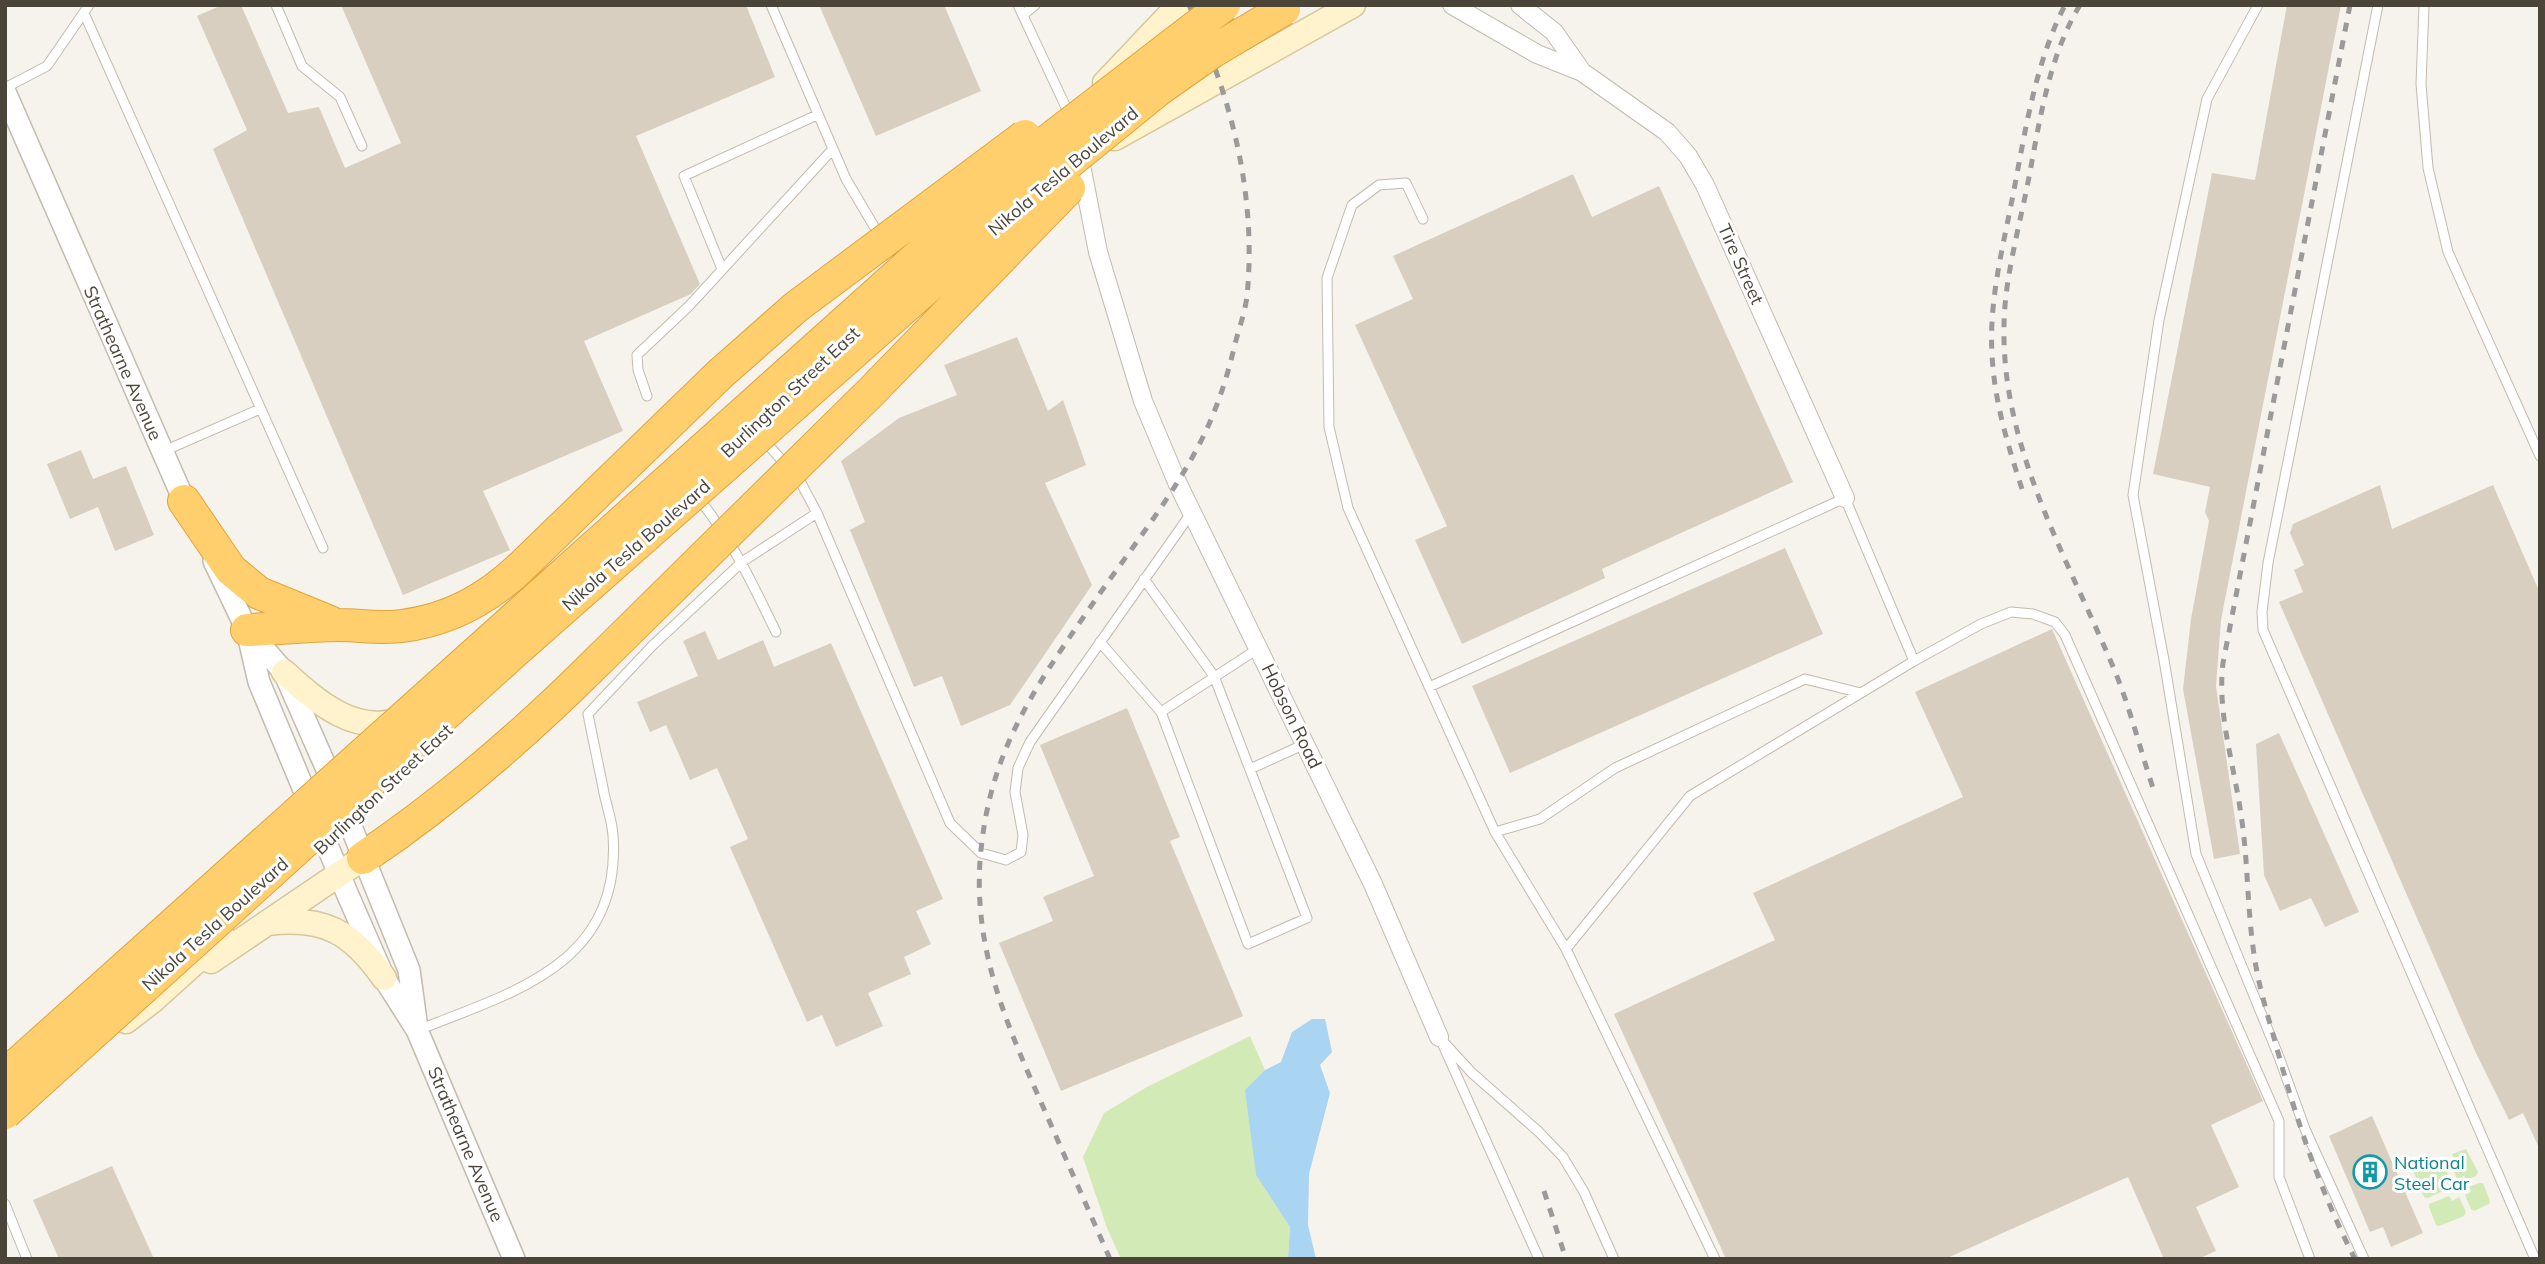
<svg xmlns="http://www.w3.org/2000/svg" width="2545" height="1264" viewBox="0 0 2545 1264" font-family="Mulish,sans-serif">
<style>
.green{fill:#d2eab5}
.water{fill:#a9d4f2}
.building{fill:#d8cfc1}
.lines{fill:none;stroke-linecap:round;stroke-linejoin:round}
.service-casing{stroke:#c2bbae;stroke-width:11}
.minor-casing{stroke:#c2bbae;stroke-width:20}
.tertiary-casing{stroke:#c2bbae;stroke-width:24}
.secondary-casing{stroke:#d6c79b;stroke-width:27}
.motorway-casing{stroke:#e0a43c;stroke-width:34}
.service{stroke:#fff;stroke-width:9}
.minor{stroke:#fff;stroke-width:18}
.tertiary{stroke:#fff;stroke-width:21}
.secondary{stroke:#fff3cd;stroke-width:24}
.motorway{stroke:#ffcf6e;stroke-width:32}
.rail{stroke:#9a9a9a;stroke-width:5;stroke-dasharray:9 9;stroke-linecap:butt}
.motorway-bridge-casing{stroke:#e0a43c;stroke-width:34;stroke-linecap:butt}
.motorway-bridge{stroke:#ffcf6e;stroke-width:32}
.labels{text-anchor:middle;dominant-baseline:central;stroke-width:6;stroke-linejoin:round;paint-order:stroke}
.street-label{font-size:18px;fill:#4b4439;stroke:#fff}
.culture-label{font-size:18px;fill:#0d838f;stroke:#fff;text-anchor:start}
</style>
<rect width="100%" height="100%" fill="#f6f3ec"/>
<!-- green -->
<path class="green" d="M1250 1036 1265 1070 1246 1090 1256 1175 1290 1227 1288 1259H1121L1107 1228 1083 1157 1104 1113 1147 1087Z
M2466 1149 2478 1172 2476 1176 2466 1180 2464 1176 2457 1179 2451 1164 2454 1160 2452 1154Z
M2437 1161 2439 1166 2445 1167 2451 1181 2445 1184 2447 1189 2428 1198 2424 1197 2414 1173 2415 1170Z
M2479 1183H2483L2490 1201 2489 1204 2474 1211 2471 1209 2465 1195 2471 1192 2469 1187Z
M2449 1196 2452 1201 2459 1197 2466 1212 2464 1216 2439 1226 2436 1225 2429 1207V1204Z"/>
<!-- water -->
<path class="water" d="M1312 1019H1325L1332 1052 1320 1065 1330 1093 1309 1174 1308 1225 1316 1259H1288L1290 1227 1256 1175 1245 1090 1265 1070 1281 1062 1292 1032Z"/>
<!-- building -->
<path class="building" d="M222 5H241L288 113 319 107 345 168 401 143 341 5H746L775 77 636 136 700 284 691 294 584 341 623 431 483 491 510 550 403 595 213 149 247 130 197 16Z
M819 5H944L981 91 876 136Z
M2287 5H2341L2221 620 2216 686 2240 854 2214 859 2183 689 2191 619 2209 521 2205 512 2210 487 2153 474 2212 173 2255 180Z
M1573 174 1592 217 1659 186 1793 482 1602 569 1605 578 1462 644 1415 540 1447 526 1355 325 1413 299 1393 256Z
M1017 337 1048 411 1063 400 1086 465 1045 483 1092 585 1010 705 961 726 942 676 914 687 850 530 865 522 841 461 899 418 957 395 944 365Z
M81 450 93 479 126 466 154 535 115 551 98 507 70 519 47 464Z
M2380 485 2392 529 2493 485 2540 593V1150L2523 1113 2509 1120 2475 1051 2279 602 2303 592 2294 570 2304 565 2290 533 2293 524Z
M1785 548 1823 634 1510 773 1472 686Z
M2052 629 2263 1101 2211 1125 2239 1187 2196 1207 2216 1251 2198 1259H2164L2128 1177 1945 1259H1726L1614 1014 1775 940 1753 893 1963 797 1915 692Z
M705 631 718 660 763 640 774 667 831 643 943 899 916 911 931 944 904 957 911 974 868 993 883 1026 836 1047 822 1015 807 1022 730 847 748 839 717 768 690 780 666 725 650 732 637 702 698 676 683 641Z
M1127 708 1180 837 1170 841 1243 1016 1061 1091 999 943 1053 921 1043 897 1094 876 1040 745Z
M2279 733 2359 912 2325 927 2311 898 2280 911 2264 875 2256 744Z
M2372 1116 2423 1233 2391 1247 2383 1227 2370 1232 2329 1136Z
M112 1166 154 1259H59L33 1200Z"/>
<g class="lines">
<defs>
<path id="service" d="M276 5 302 66 340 97 362 146
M771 5 846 179 898 267
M1018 5 1071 118
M2258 5 2207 99 2159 320 2133 495 2164 660 2196 854 2279 1057 2305 1129 2364 1259
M2378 5 2268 563 2262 612 2263 630 2535 1259
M2424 5 2421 84 2428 168 2448 252 2540 456
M84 13 323 548
M1023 15 1035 5
M5 88 47 66 89 5
M1423 219 1406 183 1379 185 1352 205 1327 278 1329 427 1348 508 1495 832 1540 819 1615 768 1805 679 1861 693
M722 269 684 176 817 115
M647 396 638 370 637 355 689 306 832 150
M763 439 800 481 817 513
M164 451 260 409
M698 498C732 539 753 585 776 632
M1100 642 1161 712 1248 944 1307 918 1214 676 1144 579
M1914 661 1981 624 2011 612 2033 614 2055 622 2065 635 2279 1121V1177L2310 1259
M1429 687 1845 498 1914 661 1690 796 1566 949 1715 1259
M1161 712 1259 648
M1250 769 1305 744
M1495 832 1566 949
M418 1030C514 992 622 964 613 835 612 821 607 807 604 793 599 767 593 740 588 714L652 646 742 562 817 513 950 823 981 853 1006 860 1021 852 1023 835 1015 792 1018 768 1030 742 1192 512
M1439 1037 1472 1073 1539 1132 1563 1157 1584 1192 1614 1259
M1443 1045 1539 1259
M5 1204 27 1259"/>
<path id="minor" d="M1452 5 1537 54 1582 72 1667 132 1688 156 1705 185 1845 498
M1520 5 1554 32 1582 72
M1078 150 1098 252 1143 401 1177 482 1373 884 1439 1037"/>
<path id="tertiary" d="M5 92 190 514
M214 561 247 630 259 682 347 893 384 978 417 1030 514 1259
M250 633 284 672 337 792 409 970 416 1021"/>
<path id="secondary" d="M1105 83 1179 5
M1115 138 1353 5
M284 672C317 702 357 738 405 718
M268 923C324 916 352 932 384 978
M211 961 363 858
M126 1021 152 1001 223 937"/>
<path id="motorway" d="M184 501 231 570 259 593 330 622
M247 630C278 629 308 625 338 625 359 625 382 629 402 626 449 620 486 600 520 568
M363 858C449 800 528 731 601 658"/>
</defs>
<!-- service casing -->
<use href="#service" class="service-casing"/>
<!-- minor casing -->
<use href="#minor" class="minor-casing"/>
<!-- tertiary casing -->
<use href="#tertiary" class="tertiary-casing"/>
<!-- secondary casing -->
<use href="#secondary" class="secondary-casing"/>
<!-- motorway casing -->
<use href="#motorway" class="motorway-casing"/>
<!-- service -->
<use href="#service" class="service"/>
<!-- minor -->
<use href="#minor" class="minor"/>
<!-- tertiary -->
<use href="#tertiary" class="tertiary"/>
<!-- secondary -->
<use href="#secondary" class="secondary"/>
<!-- motorway -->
<use href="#motorway" class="motorway"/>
<!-- rail -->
<path class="rail" d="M2080 5C2049 56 2040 119 2029 177 2020 225 2004 279 2004 328 2002 447 2066 556 2111 662 2129 703 2139 746 2153 788
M2350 5 2223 663C2217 714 2234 764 2241 815 2248 859 2247 903 2253 947 2257 981 2267 1013 2276 1045 2296 1119 2320 1191 2355 1259
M2022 489C2008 446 1994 400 1992 354 1989 302 2002 251 2012 200 2025 134 2034 66 2065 5
M1544 1191 1566 1259
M1110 1259C1088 1209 1066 1159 1044 1109 1008 1027 974 953 980 861 988 755 1031 693 1089 609 1126 555 1169 502 1199 445 1215 414 1226 382 1234 348 1238 331 1245 313 1247 296 1257 194 1231 96 1189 5"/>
<defs>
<path id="motorway-bridge" d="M520 568 719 375 796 307 1025 136
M601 658 873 390 1069 188
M5 1075 1041 146 1224 5
M5 1113 511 655 1067 164 1158 90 1212 52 1284 9"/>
</defs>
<!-- motorway-bridge casing -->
<use href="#motorway-bridge" class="motorway-bridge-casing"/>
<!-- motorway-bridge -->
<use href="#motorway-bridge" class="motorway-bridge"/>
</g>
<!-- icons -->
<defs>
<symbol id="building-ring" viewBox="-11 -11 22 22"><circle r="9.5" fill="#fff" stroke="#0f9aa8" stroke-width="1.5"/><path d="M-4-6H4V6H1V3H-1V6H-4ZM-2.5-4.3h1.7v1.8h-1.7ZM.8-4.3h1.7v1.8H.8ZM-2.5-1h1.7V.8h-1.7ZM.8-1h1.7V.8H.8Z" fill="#0f9aa8"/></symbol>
</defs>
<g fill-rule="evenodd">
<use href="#building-ring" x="2351" y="1153" width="38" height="38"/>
</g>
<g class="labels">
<!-- street labels -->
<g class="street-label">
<text transform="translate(1063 171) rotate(-40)">Nikola Tesla Boulevard</text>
<text transform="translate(1741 264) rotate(66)">Tire Street</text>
<text transform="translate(123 363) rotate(66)">Strathearne Avenue</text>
<text transform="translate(790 392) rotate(-43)">Burlington Street East</text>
<text transform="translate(636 545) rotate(-41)">Nikola Tesla Boulevard</text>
<text transform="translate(1292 716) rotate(64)">Hobson Road</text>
<text transform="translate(383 789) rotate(-43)">Burlington Street East</text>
<text transform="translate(215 924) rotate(-42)">Nikola Tesla Boulevard</text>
<text transform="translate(466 1144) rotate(67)">Strathearne Avenue</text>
</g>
<!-- culture labels -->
<g class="culture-label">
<text x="2394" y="1162">National<tspan x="2394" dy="21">Steel Car</tspan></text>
</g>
</g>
<!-- border -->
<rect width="2545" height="1264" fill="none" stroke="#4b4439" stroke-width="14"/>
</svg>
